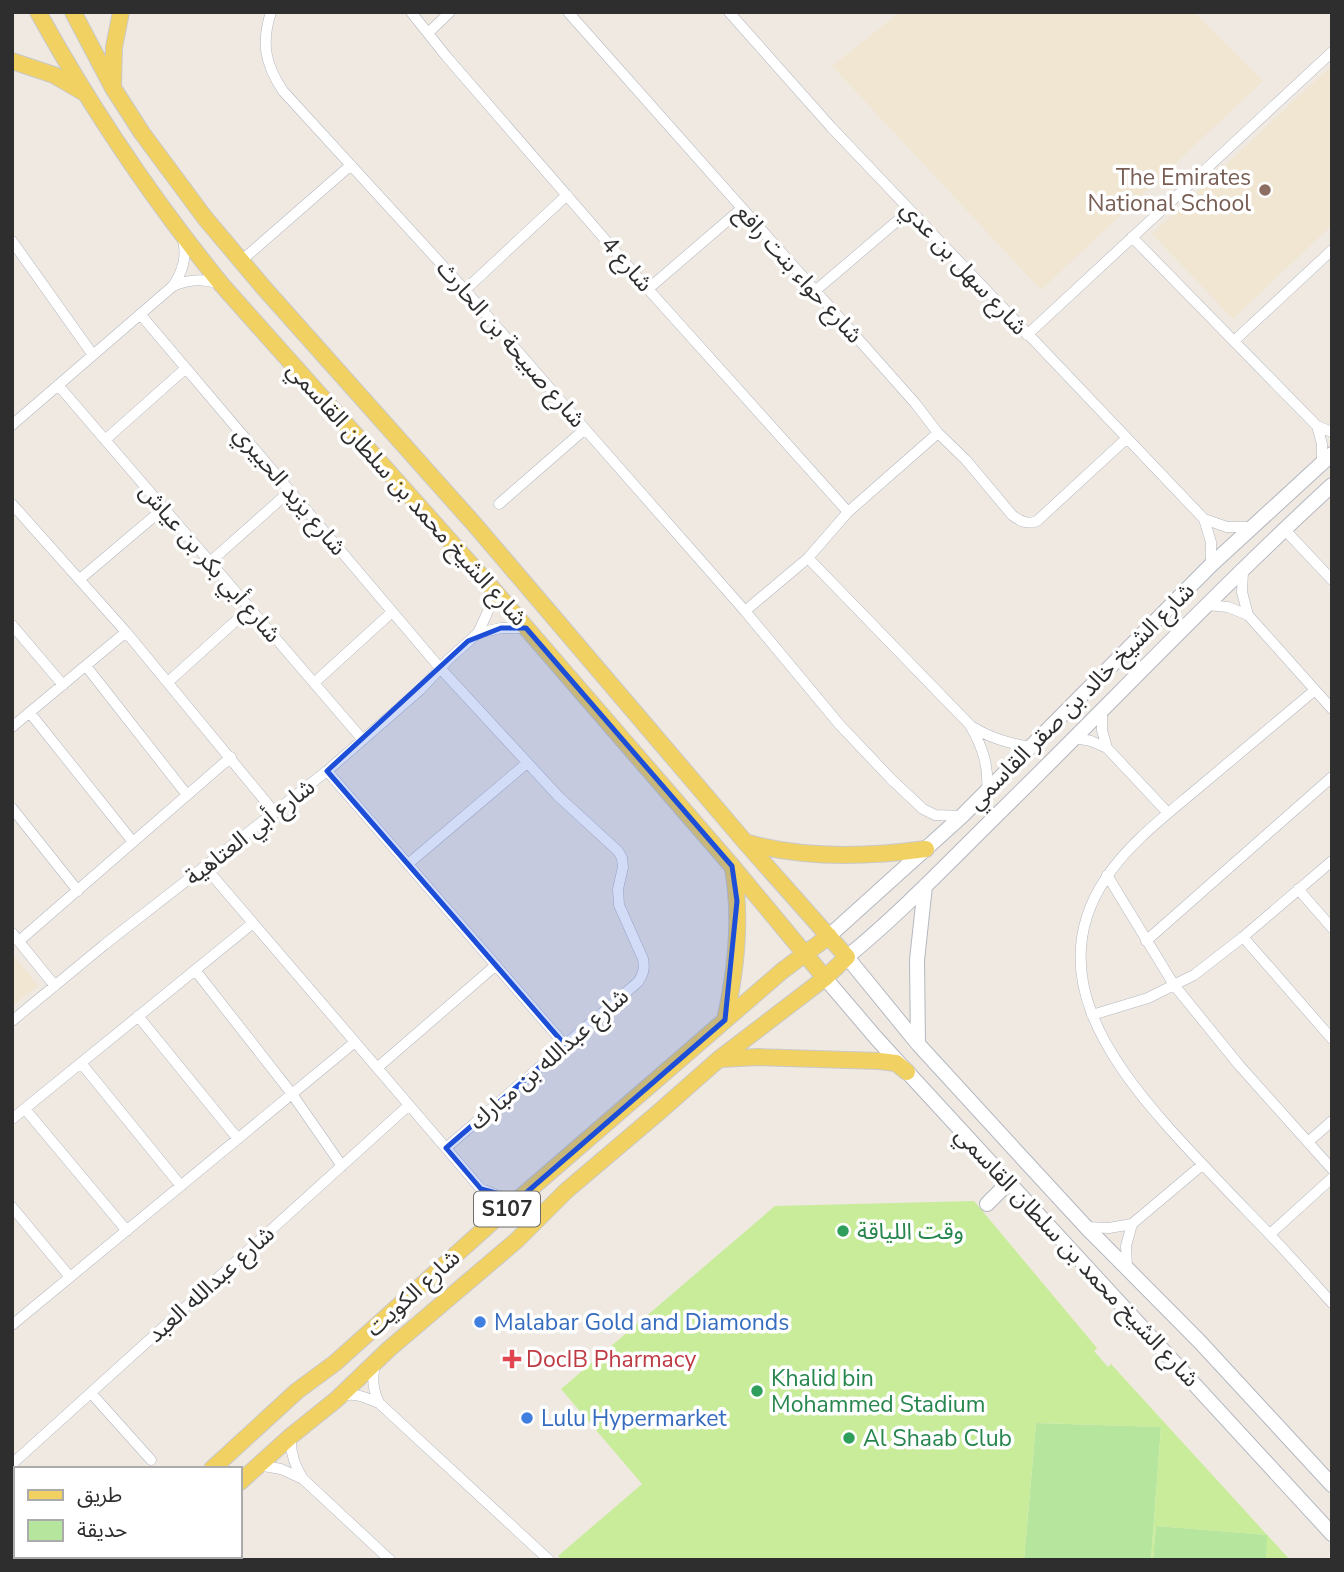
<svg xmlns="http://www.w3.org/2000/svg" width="1344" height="1572" viewBox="0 0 1344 1572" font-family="'Nunito Sans','Noto Sans Arabic',sans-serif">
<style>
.education{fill:#f0e6d1}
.green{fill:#b6e59e}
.pitch{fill:#c9ec9a}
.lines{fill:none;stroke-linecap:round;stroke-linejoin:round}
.street-casing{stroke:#b4b7c1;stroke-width:11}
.secondary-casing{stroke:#b4b7c1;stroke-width:16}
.primary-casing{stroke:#c9c9c9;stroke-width:18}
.street{stroke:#fff;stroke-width:10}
.secondary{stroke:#fff;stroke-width:14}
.primary{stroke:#f2d163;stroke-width:16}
.marked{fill:#1d4ed8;fill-opacity:0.2;stroke:#1d4ed8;stroke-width:5;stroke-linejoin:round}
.education-dot{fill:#8d6e63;stroke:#fff;stroke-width:2.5}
.leisure-dot{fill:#2e9e5b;stroke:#fff;stroke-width:2.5}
.shop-dot{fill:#3f7fe0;stroke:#fff;stroke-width:2.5}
.health-dot{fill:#e0444e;stroke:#fff;stroke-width:2.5}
.labels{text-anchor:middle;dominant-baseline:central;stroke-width:7;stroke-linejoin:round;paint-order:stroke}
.shield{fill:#fff;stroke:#6d6d6d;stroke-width:2}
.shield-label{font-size:21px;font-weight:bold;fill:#2e2e2e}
.education-label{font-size:23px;fill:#785e54;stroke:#fff;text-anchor:end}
.street-label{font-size:23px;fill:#2e2e2e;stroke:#fff}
.leisure-label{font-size:23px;fill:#27864d;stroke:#fff;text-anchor:start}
.shop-label{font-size:23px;fill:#366cbe;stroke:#fff;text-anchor:start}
.health-label{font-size:23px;fill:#be3a42;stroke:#fff;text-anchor:start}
</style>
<rect width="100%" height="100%" fill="#efe9e1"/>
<!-- education -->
<path class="education" d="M900 12H1194L1263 81 1041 290 832 66Z
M1332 65V225L1233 319 1152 234Z
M12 953 38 986 12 1006Z"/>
<!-- green -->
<path class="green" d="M1036 1423 1161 1427 1151 1560H1024Z
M1156 1526 1268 1535 1266 1560H1153Z"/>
<!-- pitch -->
<path class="pitch" d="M974 1201 1097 1348 1094 1351 1108 1367 1111 1364 1290 1560H1266L1267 1535 1156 1526 1153 1560H1151L1161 1427 1036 1423 1024 1560H562L558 1556 642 1484 561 1389 775 1206Z"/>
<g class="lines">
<defs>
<path id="street" d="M271 12C261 43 265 64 283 91L465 290 585 429 745 611 839 724 892 780 923 809 935 815 962 816
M411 12 446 56 648 289 848 512
M568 12 915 403 938 433 966 460 1012 515C1020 521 1027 525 1037 521L1126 439
M729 12 831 127 1204 519 1227 527H1251
M428 33 450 12
M1132 237 1317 426 1332 432
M12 241 93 355
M241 261 351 165
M173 286C189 279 204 278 220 284
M648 289 741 209
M465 290 567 195
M815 291 910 210
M140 314 440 668 559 797 618 851 622 858 623 867 618 889 619 905 643 959C645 969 643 975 638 982L446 1148
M1027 335 1332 52
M1234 341 1332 250
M58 385 363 740
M12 425 173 286C183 271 187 257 183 239
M1317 426 1322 444V463
M105 440 186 368
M12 504 126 632 275 813
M499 504 585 429
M1204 519 1211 542V565
M1284 529 1332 580
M808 558 971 726C990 738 1008 743 1030 747
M210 562 290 491
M1243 571 1242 592 1248 615 1332 709
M80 579 164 508
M1207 605 1228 607 1248 615
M745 611 808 558 848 512 938 433
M12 625 63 685
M478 633 501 628H526
M86 666 187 795
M168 682 250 608
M314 683 392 612
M1315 690C1276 723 1236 756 1197 789 1165 816 1129 843 1106 878 1044 970 1107 1058 1169 1128 1195 1157 1222 1185 1249 1213 1278 1242 1305 1273 1332 1303
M1102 711V730L1107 748
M30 713 133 842
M12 727 126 632
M971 727C983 748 989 767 987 791
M1076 738 1091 741 1107 748 1168 813
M327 771 565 1045
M12 808 78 891
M408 864 527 763
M205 867 481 1189 488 1202 491 1223
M1107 875 1174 985 1239 1065 1332 1169
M1298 889 1332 928
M12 933 55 986
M1243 937 1332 1039
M19 941 231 757
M1146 941 1332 777
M195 970 292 1094 342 1166
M1092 1015 1148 998 1194 975 1243 937 1332 861
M138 1016 238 1139
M12 1021 104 945 327 771 420 690 449 659 478 633 488 611 491 587
M81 1063 181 1186
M377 1068 496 965
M25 1109 127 1231
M12 1119 253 923
M1308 1142 1332 1121
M481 1189 499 1196 519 1199
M12 1207 70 1277
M1086 1227 1109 1228 1132 1224 1202 1165
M1270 1234 1332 1178
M1127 1268 1126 1246 1132 1224
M12 1325 355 1042
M376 1363C371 1377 373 1390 379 1403
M91 1393 151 1460
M341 1397C352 1391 367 1398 379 1403L549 1560
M291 1437C290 1452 294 1465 303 1479
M12 1464 409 1105
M258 1465 281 1469 303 1479 390 1560
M12 1552 16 1555
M196 1556 198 1560
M160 1559 183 1560"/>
<path id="secondary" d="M1332 485C1218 590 1112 702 1002 810 951 860 902 912 847 957L918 1044 1027 1163 1086 1227 1200 1342 1332 1485
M829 936 962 816 1211 565 1332 454
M825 978 877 1039 1332 1534
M918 1044 917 960 925 886
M987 1204 1009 1182"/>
<path id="primary" d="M38 12C91 108 153 200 222 285L491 587 732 866 825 978
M73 12 113 88 142 133 205 218 264 288 475 525 746 843 847 957 825 978 719 1059 659 1112 566 1191 517 1240 389 1349 337 1399 291 1436 240 1482
M12 61 54 75 83 92
M113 85 114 47 121 12
M748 843C805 859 867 857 926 849
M725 1020C736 971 742 919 733 869
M721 1059 758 1057 879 1061 896 1063 907 1072
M212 1469 297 1391 335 1363 491 1223 782 971 829 936
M118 1560 121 1556
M159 1560 163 1556"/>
</defs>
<!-- street casing -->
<use href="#street" class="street-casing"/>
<!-- secondary casing -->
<use href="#secondary" class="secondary-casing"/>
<!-- primary casing -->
<use href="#primary" class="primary-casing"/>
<!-- street -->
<use href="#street" class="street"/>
<!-- secondary -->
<use href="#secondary" class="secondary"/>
<!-- primary -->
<use href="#primary" class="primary"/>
</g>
<!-- marked area -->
<path class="marked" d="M501 628H526L732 866 737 901 725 1020 519 1199 481 1189 446 1148 565 1045 327 771 468 641Z"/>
<!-- markers -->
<circle class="education-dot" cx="1265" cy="190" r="7"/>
<g class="leisure-dot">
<circle cx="843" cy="1231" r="7"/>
<circle cx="757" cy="1391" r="7"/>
<circle cx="849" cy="1438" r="7"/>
</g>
<g class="shop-dot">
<circle cx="480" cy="1322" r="7"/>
<circle cx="527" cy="1418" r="7"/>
</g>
<path class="health-dot" d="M508.5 1348.5h7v7h7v7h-7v7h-7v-7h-7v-7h7z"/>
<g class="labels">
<!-- shield labels -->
<rect class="shield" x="474" y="1191.5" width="66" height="35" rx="5"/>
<g class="shield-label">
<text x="507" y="1209">S107</text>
</g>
<!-- education labels -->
<g class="education-label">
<text x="1251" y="177">The Emirates<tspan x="1251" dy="26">National School</tspan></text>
</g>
<!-- street labels -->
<g class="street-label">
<text transform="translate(627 264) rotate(49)">شارع 4</text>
<text transform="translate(964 268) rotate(47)">شارع سهل بن عدي</text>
<text transform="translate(799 274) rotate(48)">شارع حواء بنت رافع</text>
<text transform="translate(511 344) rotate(49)">شارع صبيحة بن الحارث</text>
<text transform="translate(290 491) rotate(50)">شارع يزيد الحبيري</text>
<text transform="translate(407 494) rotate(48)">شارع الشيخ محمد بن سلطان القاسمي</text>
<text transform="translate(210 563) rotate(49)">شارع أبي بكر بن عياش</text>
<text transform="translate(1081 696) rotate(-45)">شارع الشيخ خالد بن صقر القاسمي</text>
<text transform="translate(250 832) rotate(-38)">شارع أبي العتاهية</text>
<text transform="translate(549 1059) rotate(-41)">شارع عبدالله بن مبارك</text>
<text transform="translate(1077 1257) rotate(47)">شارع الشيخ محمد بن سلطان القاسمي</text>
<text transform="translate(211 1284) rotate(-42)">شارع عبدالله العبد</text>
<text transform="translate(413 1293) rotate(-42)">شارع الكويت</text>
</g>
<!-- leisure labels -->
<g class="leisure-label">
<text x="857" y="1231">وقت اللياقة</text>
<text x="771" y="1378">Khalid bin<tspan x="771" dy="26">Mohammed Stadium</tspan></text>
<text x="863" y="1438">Al Shaab Club</text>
</g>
<!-- shop labels -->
<g class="shop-label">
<text x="494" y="1322">Malabar Gold and Diamonds</text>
<text x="541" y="1418">Lulu Hypermarket</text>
</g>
<!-- health labels -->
<g class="health-label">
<text x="526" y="1359">DocIB Pharmacy</text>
</g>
</g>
<!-- border -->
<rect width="1344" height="1572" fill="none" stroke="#2e2e2e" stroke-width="28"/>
<!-- legend -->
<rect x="14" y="1467" width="228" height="91" fill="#ffffff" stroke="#ababab" stroke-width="2"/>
<rect x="28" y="1490" width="35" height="10" fill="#f2d163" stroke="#ababab" stroke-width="2"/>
<text x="77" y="1502" font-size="21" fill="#2e2e2e">طريق</text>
<rect x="28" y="1520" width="35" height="21" fill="#b6e59e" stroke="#ababab" stroke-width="2"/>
<text x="77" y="1537" font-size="21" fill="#2e2e2e">حديقة</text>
</svg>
